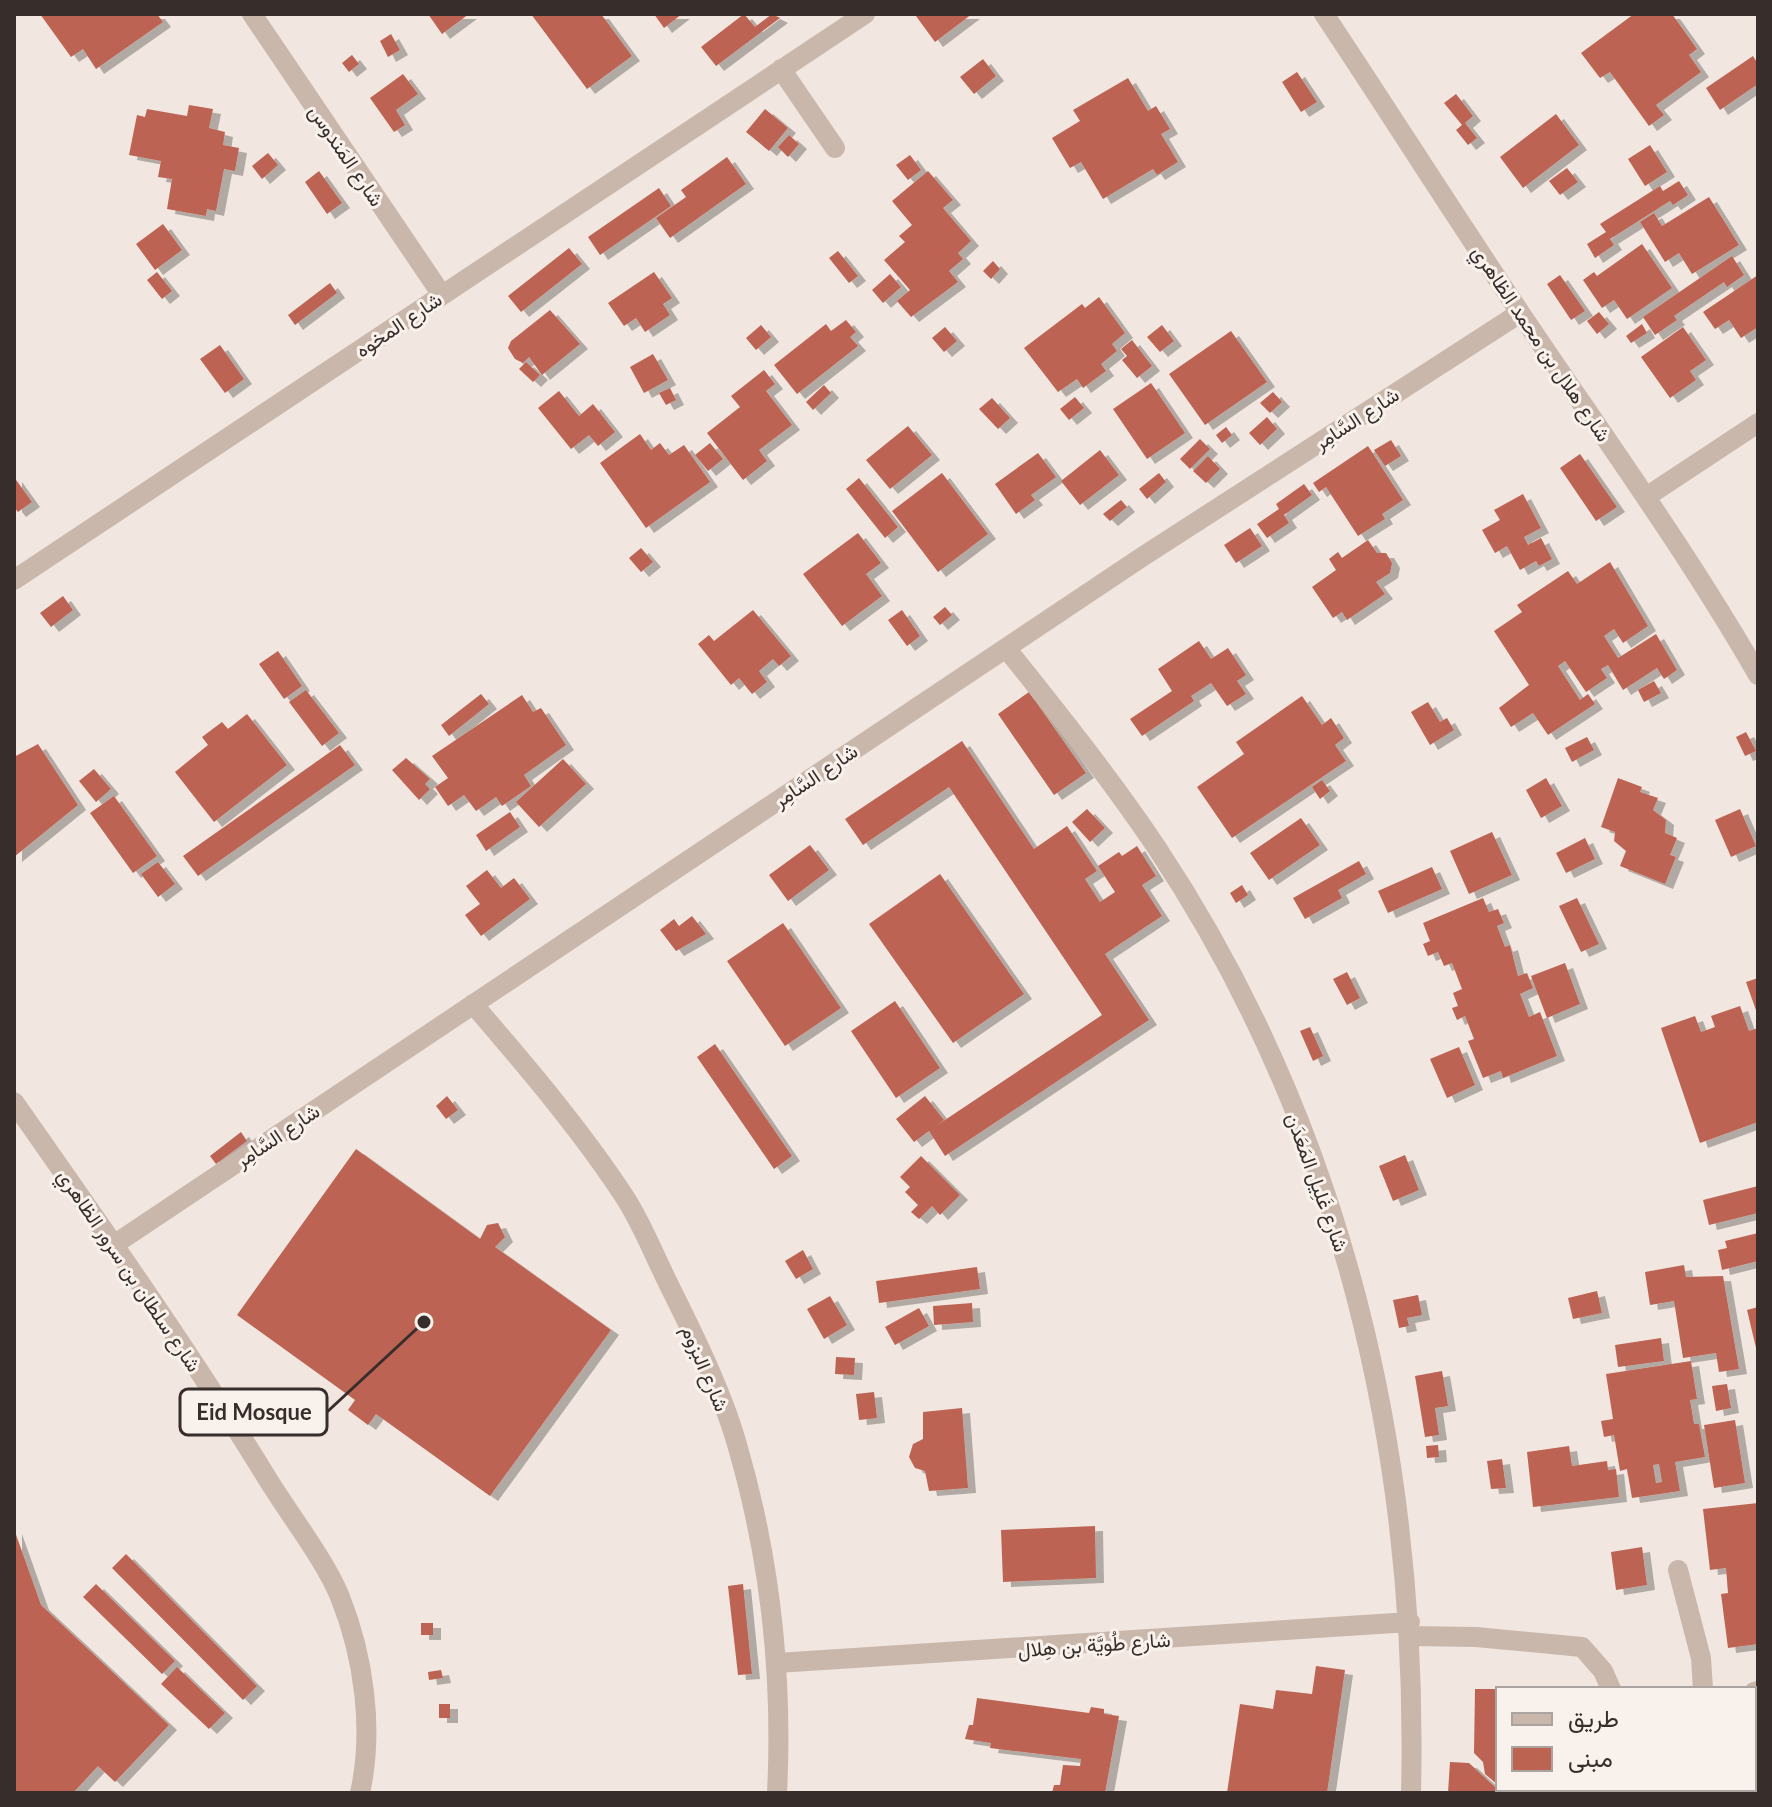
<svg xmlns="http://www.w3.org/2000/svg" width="1772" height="1807" viewBox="0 0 1772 1807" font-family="Lato,Vazirmatn,sans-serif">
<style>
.building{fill:#bd6352;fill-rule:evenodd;filter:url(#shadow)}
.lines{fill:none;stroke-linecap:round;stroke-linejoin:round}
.minor{stroke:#c9b7ac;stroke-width:20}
.labels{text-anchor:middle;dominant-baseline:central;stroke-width:6;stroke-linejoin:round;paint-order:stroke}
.street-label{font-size:20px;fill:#372d2b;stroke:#f9f2ec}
.leader{fill:none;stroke:#372d2b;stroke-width:3}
.callout-dot{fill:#372d2b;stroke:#f9f2ec;stroke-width:3}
.callout{fill:#f9f2ec;stroke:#372d2b;stroke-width:3}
.callout-label{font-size:22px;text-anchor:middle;font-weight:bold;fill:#372d2b}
</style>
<defs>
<filter id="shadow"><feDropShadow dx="8" dy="5" stdDeviation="0" flood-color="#0004"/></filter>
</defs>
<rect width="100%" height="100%" fill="#f1e7e0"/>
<!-- building -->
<path class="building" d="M40 14H157L163 22 96 69 83 49 71 57Z
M428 14H469L442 34Z
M531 14H601L632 56 587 89Z
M654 14H682L664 28Z
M744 14 755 27 772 14 780 18 716 66 701 47Z
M919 14H972L935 42 916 16Z
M1634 14H1672L1697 49 1689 55 1701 72 1656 105 1664 115 1649 126 1610 72 1600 78 1581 53Z
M391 34 400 50 388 57 380 41Z
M352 55 359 64 349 72 342 63Z
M1753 56 1758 64V84L1720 110 1706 88Z
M983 59 996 76 974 94 960 77Z
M1297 72 1317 102 1301 112 1282 82Z
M403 74 418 94 396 110 405 125 394 132 370 98Z
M1128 78 1148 111 1156 106 1170 129 1161 134 1178 162 1157 175 1153 169 1103 199 1081 162 1070 168 1052 138 1080 121 1073 110Z
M1456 94 1473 116 1465 123 1477 138 1468 145 1456 130 1462 125 1444 103Z
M189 105 213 109 209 128 225 132 223 145 239 148 235 171 224 169 216 211 207 209 206 216 167 209 172 179 158 177 161 161 129 155 137 115 145 117 147 109 187 116Z
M765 109 788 128 769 151 746 132Z
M1556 114 1579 145 1523 188 1500 157Z
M789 135 799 144 788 157 778 147Z
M1650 145 1667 172 1645 186 1628 159Z
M268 153 278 165 262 179 252 166Z
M910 155 921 170 908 180 896 165Z
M727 157 746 184 670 238 656 218 686 197 681 190Z
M1567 168 1578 182 1560 195 1549 181Z
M319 171 342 203 327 214 305 182Z
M928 171 953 200 943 208 971 241 958 253 963 259 949 271 958 282 911 317 897 301 910 290 884 260 905 242 899 236 912 225 892 201Z
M1679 181 1688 195 1673 205 1670 201 1610 239 1614 245 1595 258 1587 244 1606 232 1600 224 1660 186 1663 191Z
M659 188 671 206 600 255 588 237Z
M1709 197 1739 245 1692 274 1679 253 1665 262 1640 222 1654 213 1662 226Z
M163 224 182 250 155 270 136 244Z
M1642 244 1672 288 1627 319 1614 300 1602 308 1583 280 1594 272 1597 276Z
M569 248 582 264 521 312 508 296Z
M838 251 858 276 849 283 829 258Z
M1732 256 1744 275 1727 287 1724 282 1674 316 1677 320 1655 335 1643 317Z
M993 261 1000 269 991 279 983 271Z
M157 272 172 291 162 299 147 280Z
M654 272 672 298 663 304 670 315 645 332 636 318 624 326 608 303Z
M890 274 901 287 883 303 872 290Z
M1560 275 1585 311 1571 320 1547 284Z
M1758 275V327L1741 338 1729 320 1715 329 1703 312Z
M330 283 337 293 295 325 288 315Z
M1099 297 1125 333 1112 344 1117 351 1101 364 1106 371 1083 388 1077 379 1058 392 1024 348 1082 304 1085 308Z
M550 310 580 344 542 375 529 357 523 363 515 359 508 348 511 341Z
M1599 312 1609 324 1597 334 1587 321Z
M846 320 856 332 850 337 858 346 797 394 774 365 826 324 831 331Z
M1642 324 1647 333 1631 343 1626 336Z
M761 325 771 337 756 350 746 338Z
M1162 325 1174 341 1160 352 1147 337Z
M945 327 957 341 944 352 932 338Z
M1683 327 1706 360 1690 371 1696 380 1670 398 1641 357Z
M1231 331 1267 382 1205 425 1169 374Z
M1132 340 1152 366 1137 378 1122 360 1127 356 1121 349Z
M220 345 244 379 225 393 200 359Z
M653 354 668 380 644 393 630 367Z
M526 362 540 375 533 382 519 369Z
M764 370 775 384 766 391 792 425 759 450 767 461 743 480 707 433 740 407 731 396Z
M1151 383 1185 433 1147 459 1113 409Z
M824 385 831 393 813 410 806 402Z
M670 388 676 400 666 405 659 393Z
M559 391 579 416 593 404 615 432 598 446 589 435 571 449 538 408Z
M1273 392 1282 402 1270 413 1260 403Z
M1075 397 1084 408 1069 420 1060 409Z
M992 398 1010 418 998 429 979 409Z
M1267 417 1277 429 1260 445 1249 433Z
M908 426 932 455 890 489 866 460Z
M1226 427 1232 435 1222 443 1216 435Z
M640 434 651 450 660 443 669 455 684 445 710 482 646 528 600 463Z
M1200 439 1210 449 1190 469 1180 459Z
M1391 440 1401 456 1385 466 1374 450Z
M710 443 723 459 708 471 695 455Z
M1368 446 1403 500 1382 514 1385 519 1358 536 1326 487 1319 492 1313 483Z
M1100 450 1119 475 1080 505 1061 481Z
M1038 453 1056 477 1031 495 1035 500 1016 514 995 484Z
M1580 454 1617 507 1596 521 1560 468Z
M1208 456 1220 469 1206 483 1193 471Z
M942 473 988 534 938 572 892 511Z
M1159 473 1166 482 1147 499 1139 489Z
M14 477 32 502 18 512 14 507Z
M859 478 898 527 885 538 846 489Z
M1304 484 1312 495 1284 515 1289 523 1267 538 1257 524 1279 509 1276 504Z
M1523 494 1541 528 1524 537 1528 545 1541 538 1552 559 1539 566 1536 561 1520 570 1507 546 1495 553 1482 530 1500 520 1494 510Z
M1121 500 1127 507 1110 521 1103 514Z
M1250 528 1262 546 1236 563 1224 545Z
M858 533 881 563 866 574 882 596 842 626 803 574Z
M1368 540 1377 553H1386L1392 563 1390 573 1376 582 1385 594 1347 620 1342 612 1333 618 1312 587 1336 570 1329 559 1338 552 1342 558Z
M641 548 653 562 641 572 629 558Z
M1610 562 1648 626 1623 643 1614 629 1604 636 1618 658 1656 634 1677 670 1664 679 1657 668 1623 690 1608 665 1601 669 1607 678 1586 692 1565 661 1558 666 1580 700 1588 694 1595 704 1548 735 1533 713 1511 727 1499 708 1529 685 1494 631 1522 612 1517 605 1568 571 1577 584Z
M63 596 73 610 51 627 40 613Z
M945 607 952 615 940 625 933 617Z
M753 610 791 656 779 666 773 659 759 671 767 682 752 694 739 678 731 685 698 644 709 635 714 641Z
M902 610 920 636 907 646 888 620Z
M1199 641 1211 659 1228 648 1246 675 1237 681 1246 694 1227 706 1211 683 1191 696 1194 701 1142 736 1130 719 1172 691 1158 669Z
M278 651 302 686 284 699 259 664Z
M1654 681 1661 693 1644 702 1638 690Z
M306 690 339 733 322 746 289 702Z
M1029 692 1086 773 1054 795 998 714Z
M481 694 489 704 449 736 441 725Z
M522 695 533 712 541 708 566 745 524 775 531 786 502 806 496 797 476 811 464 795 448 806 435 787 448 778 432 756Z
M1302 696 1322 725 1331 718 1344 738 1335 745 1346 761 1232 838 1197 787 1244 754 1236 742Z
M1428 702 1440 722 1447 718 1454 730 1430 745 1411 712Z
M247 714 287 765 214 822 175 772 208 745 202 737 222 722 228 729Z
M1746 732 1756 751 1745 756 1736 737Z
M1587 737 1594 750 1572 762 1565 748Z
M962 741 1034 849 1067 826 1097 871 1085 879 1100 902 1115 892 1098 866 1119 852 1122 856 1137 846 1156 876 1142 885 1162 916 1105 954 1149 1020 945 1156 929 1131 914 1142 896 1119 925 1096 944 1120 936 1126 1102 1015 949 787 863 845 845 819Z
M38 744 78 805 14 857V757Z
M340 745 355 765 198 876 183 856Z
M406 758 430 779 425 784 430 789 419 800 392 770Z
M563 759 586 784 539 827 516 802Z
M94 769 111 789 96 802 79 781Z
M1546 778 1562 806 1541 818 1526 790Z
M1618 778 1642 787 1640 792 1658 798 1653 810 1666 820 1665 833 1677 838 1670 855 1676 857 1665 884 1620 866 1626 851 1614 841 1615 832 1601 827Z
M1322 780 1330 791 1320 799 1312 787Z
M114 796 157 856 133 873 90 813Z
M1087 809 1105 828 1090 842 1072 822Z
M1740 809 1756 846 1731 857 1715 820Z
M510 812 520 827 486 851 476 835Z
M1301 818 1320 845 1269 880 1250 853Z
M1492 832 1512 875 1469 894 1450 851Z
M1585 838 1595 859 1566 873 1556 853Z
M810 845 829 870 788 901 769 875Z
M1359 861 1366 874 1338 890 1342 898 1305 919 1293 898Z
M158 862 175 884 158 897 141 874Z
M1432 867 1442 889 1388 913 1378 891Z
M487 870 501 888 514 878 530 899 481 936 465 915 480 904 466 886Z
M940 874 1024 994 953 1043 869 924Z
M1242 885 1248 895 1236 903 1230 893Z
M1483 898 1489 912 1498 909 1504 923 1497 926 1505 947 1510 945 1518 976 1527 973 1533 988 1520 994 1529 1017 1540 1012 1557 1056 1503 1078 1501 1071 1483 1078 1468 1041 1474 1039 1465 1016 1457 1020 1452 1008 1458 1006 1453 993 1462 989 1452 963 1444 966 1438 952 1428 956 1423 944 1430 941 1423 923Z
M1577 898 1599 944 1581 952 1559 906Z
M692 916 706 934 676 951 660 930 674 919 679 926Z
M783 923 841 1008 785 1046 727 961Z
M1565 963 1580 1004 1547 1018 1531 976Z
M1347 972 1360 998 1347 1005 1333 979Z
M1758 978V1016L1746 982Z
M895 1001 940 1068 896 1098 851 1031Z
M1740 1006 1749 1031 1758 1028V1122L1700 1143 1661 1028 1695 1016 1701 1032 1715 1027 1711 1016Z
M1310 1027 1323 1056 1313 1061 1300 1031Z
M715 1044 792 1156 774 1169 697 1057Z
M1459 1047 1475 1085 1447 1098 1430 1059Z
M447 1096 458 1110 446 1119 436 1106Z
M241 1132 247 1141 216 1164 210 1156Z
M356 1149 480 1239 487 1225 498 1223 505 1237 495 1247 611 1330 490 1496 376 1414 368 1425 348 1410 355 1400 237 1315Z
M1405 1155 1419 1190 1393 1201 1379 1166Z
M921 1156 960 1195 940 1215 932 1206 919 1219 911 1212 918 1205 905 1192 910 1187 900 1177Z
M1758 1186V1213L1709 1225 1703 1200Z
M1758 1233V1261L1722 1270 1718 1250 1727 1248 1725 1241Z
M803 1250 813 1269 796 1279 785 1261Z
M1684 1265 1686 1277 1723 1276 1739 1369 1719 1372 1716 1353 1683 1358 1674 1301 1650 1305 1645 1272Z
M977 1267 980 1289 879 1303 876 1281Z
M1597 1291 1602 1313 1573 1319 1568 1298Z
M1418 1295 1422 1315 1407 1318 1409 1326 1399 1328 1393 1300Z
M830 1296 847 1325 824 1339 807 1309Z
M972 1303 973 1322 934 1325 933 1306Z
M1758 1307V1352H1757L1747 1310Z
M919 1308 929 1326 895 1345 885 1327Z
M1661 1338 1664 1361 1618 1367 1615 1345Z
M836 1357 855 1358 854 1375 835 1374Z
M1691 1361 1697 1399 1690 1400 1694 1424H1699L1705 1457 1675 1462 1680 1491 1632 1498 1627 1469 1620 1471 1614 1435 1604 1437 1601 1421 1613 1419 1606 1374ZM1659 1464 1662 1482 1656 1483 1653 1465Z
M1442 1371 1448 1406 1435 1408 1439 1435 1425 1437 1415 1376Z
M1727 1384 1731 1408 1716 1411 1712 1386Z
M874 1392 877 1418 859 1420 856 1394Z
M962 1408 968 1488 929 1491 925 1471 915 1468 909 1457 913 1444 923 1439V1412Z
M1735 1420 1745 1483 1714 1488 1704 1425Z
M1438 1445 1439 1457 1427 1458 1426 1446Z
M1569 1446 1572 1466 1607 1461 1608 1470 1616 1469 1619 1497 1533 1507 1527 1452Z
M1502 1459 1506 1488 1491 1489 1487 1461Z
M1758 1503V1644L1728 1648 1721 1594 1728 1593 1726 1568 1710 1570 1703 1509Z
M1095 1526 1096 1578 1003 1582 1001 1530Z
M14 1529 41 1605 169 1725 115 1782 98 1766 73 1793H14Z
M1642 1547 1647 1585 1616 1590 1611 1552Z
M126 1554 257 1686 243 1700 112 1568Z
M96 1584 175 1661 162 1674 83 1597Z
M743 1584 752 1674 738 1675 728 1586Z
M421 1623H433V1635H421Z
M1316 1666 1345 1670 1327 1793H1227L1240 1704 1273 1709 1276 1690 1312 1694Z
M177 1667 225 1713 209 1729 161 1684Z
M441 1670 443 1678 429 1680 428 1672Z
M1475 1689H1498V1785L1485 1774 1483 1762 1474 1753Z
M977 1698 1089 1713 1091 1707 1104 1709V1714L1119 1716 1105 1793H1052L1054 1785H1060L1063 1765 1080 1766 1081 1759 990 1748 991 1743 965 1739 969 1725H973Z
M439 1704H450V1718H439Z
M1450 1762 1469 1763 1495 1787V1793H1448Z"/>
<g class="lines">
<!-- minor -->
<path class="minor" d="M252 14 442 295
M1324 14C1390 113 1454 215 1521 314 1601 433 1686 550 1758 675
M781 69 835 148
M1646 497 1758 423
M14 580 865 14
M1006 648C1058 713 1110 778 1157 848 1344 1130 1419 1458 1411 1793
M473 1004C527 1067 581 1130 626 1199 643 1226 655 1257 669 1285 693 1333 721 1390 736 1441 770 1556 783 1674 777 1793
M14 1102C101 1226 188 1349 267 1478 289 1514 325 1560 340 1597 364 1657 374 1730 360 1793
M115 1244 1142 557 1520 313
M1678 1570 1701 1658 1703 1689
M1411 1636 1476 1637 1582 1647 1603 1671 1611 1689
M777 1663 1410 1622
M1754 1692 1758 1691
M1754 1743 1758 1745
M1611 1793 1615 1789"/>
</g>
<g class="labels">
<!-- street labels -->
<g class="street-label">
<text transform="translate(347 155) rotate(56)">شارع المَندوس</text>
<text transform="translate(398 324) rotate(-34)">شارع المخوه</text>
<text transform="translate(1542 343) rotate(56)">شارع هلال بن محمد الظاهري</text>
<text transform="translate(1356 418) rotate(-33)">شارع السَّامِر</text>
<text transform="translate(815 775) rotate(-34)">شارع السَّامِر</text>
<text transform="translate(277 1135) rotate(-34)">شارع السَّامِر</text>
<text transform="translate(1318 1182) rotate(70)">شارع غَلِيل المَعَدَن</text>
<text transform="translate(130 1270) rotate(56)">شارع سلطان بن سرور الظاهري</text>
<text transform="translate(706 1368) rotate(67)">شارع البزوم</text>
<text transform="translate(1094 1644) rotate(-4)">شارع طُويَّة بن هِلال</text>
</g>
</g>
<!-- callouts -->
<path class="leader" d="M424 1322L327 1412"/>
<circle class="callout-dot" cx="424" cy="1322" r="8"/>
<rect class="callout" x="180" y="1389" width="147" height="46" rx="8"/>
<g class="callout-label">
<text x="254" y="1420">Eid Mosque</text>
</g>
<!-- border -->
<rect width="1772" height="1807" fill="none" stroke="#372d2b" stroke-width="32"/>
<!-- legend -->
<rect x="1496" y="1687" width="260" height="104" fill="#f9f2ec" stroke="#aba39f" stroke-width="2"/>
<rect x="1512" y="1713" width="40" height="12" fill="#c9b7ac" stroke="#aba39f" stroke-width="2"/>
<text x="1568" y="1727" font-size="24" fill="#372d2b">طريق</text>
<rect x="1512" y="1747" width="40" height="24" fill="#bd6352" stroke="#aba39f" stroke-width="2"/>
<text x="1568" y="1767" font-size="24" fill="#372d2b">مبنى</text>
</svg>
